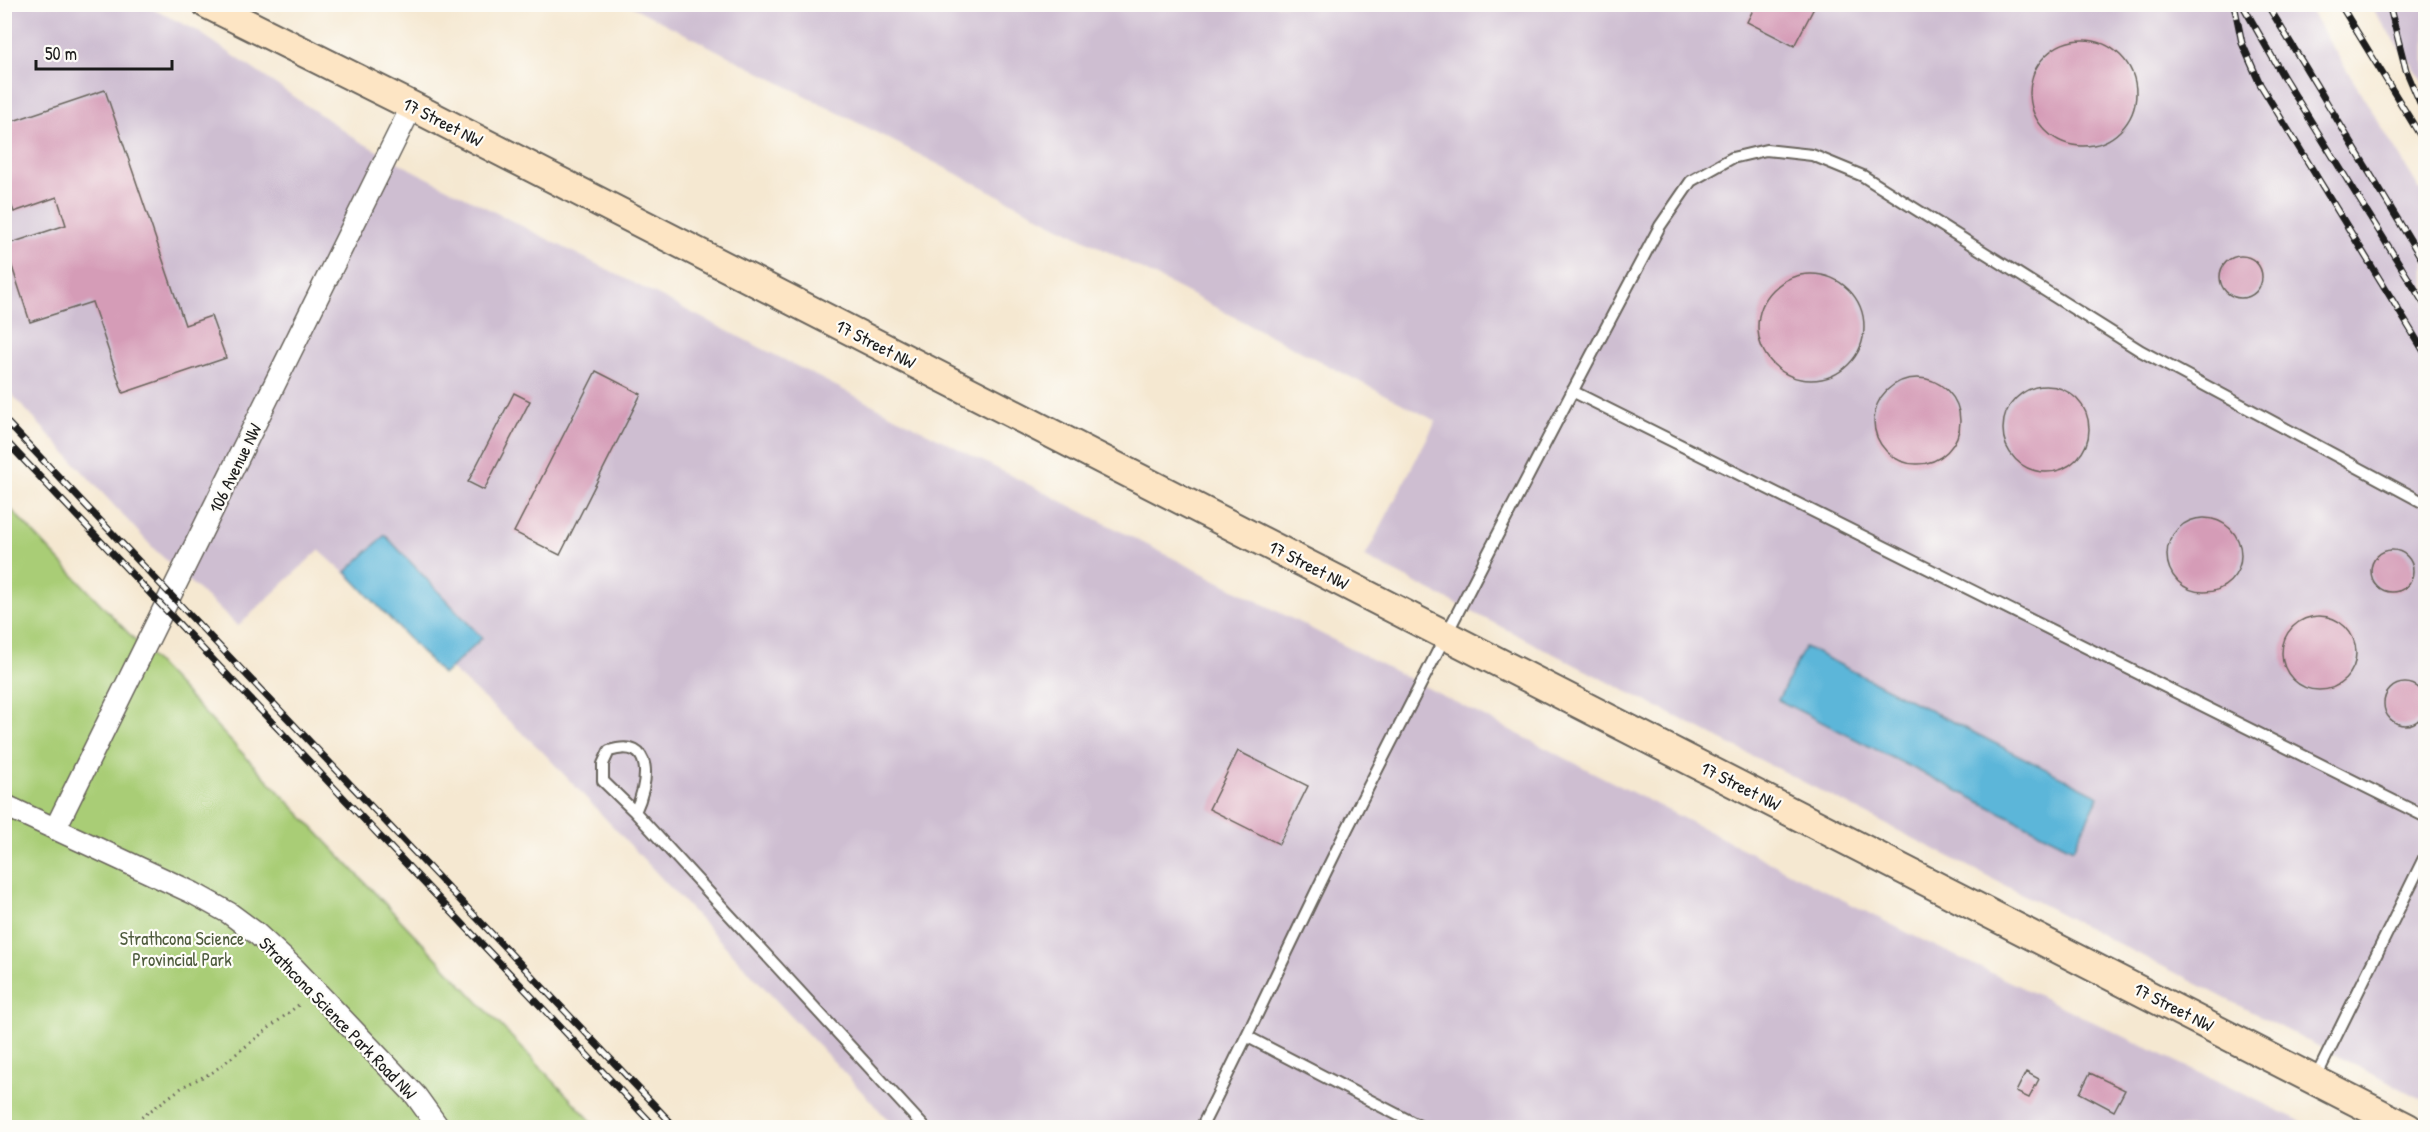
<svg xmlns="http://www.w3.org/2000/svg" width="2430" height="1132" viewBox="0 0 2430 1132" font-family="'Patrick Hand',sans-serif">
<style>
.industrial{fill:#cebed1}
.green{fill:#a9cd76;stroke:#627449;stroke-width:1.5}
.water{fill:#5cb6d9;stroke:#3c697a;stroke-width:1.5}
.building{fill:#d59cb7}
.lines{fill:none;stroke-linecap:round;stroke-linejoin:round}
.lane-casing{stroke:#68635b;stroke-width:14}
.street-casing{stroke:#68635b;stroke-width:24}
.secondary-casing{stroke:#68635b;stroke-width:32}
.path{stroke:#68635b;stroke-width:3;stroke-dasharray:1.5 4.5;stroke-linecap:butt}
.lane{stroke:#fff;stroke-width:10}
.street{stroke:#fff;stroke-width:21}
.secondary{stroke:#fde5c4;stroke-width:28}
.rail-casing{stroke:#1c1c1c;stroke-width:7}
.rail{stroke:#fdfcf7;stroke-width:4.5;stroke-dasharray:14;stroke-linecap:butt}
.labels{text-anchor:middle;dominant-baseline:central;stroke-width:4.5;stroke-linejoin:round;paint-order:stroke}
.street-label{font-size:18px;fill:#1c1c1c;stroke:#fdfcf7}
.park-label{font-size:18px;fill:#4d5a3c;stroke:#fdfcf7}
</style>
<rect width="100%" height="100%" fill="#fdfcf7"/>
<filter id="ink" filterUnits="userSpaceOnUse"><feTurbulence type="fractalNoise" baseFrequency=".0167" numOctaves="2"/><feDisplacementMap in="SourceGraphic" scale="12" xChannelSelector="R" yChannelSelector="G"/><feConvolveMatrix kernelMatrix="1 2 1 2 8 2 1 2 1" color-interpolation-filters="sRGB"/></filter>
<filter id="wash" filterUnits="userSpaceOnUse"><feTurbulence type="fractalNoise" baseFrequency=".008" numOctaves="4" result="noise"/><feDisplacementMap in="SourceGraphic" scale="24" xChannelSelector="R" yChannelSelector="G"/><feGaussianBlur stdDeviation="1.35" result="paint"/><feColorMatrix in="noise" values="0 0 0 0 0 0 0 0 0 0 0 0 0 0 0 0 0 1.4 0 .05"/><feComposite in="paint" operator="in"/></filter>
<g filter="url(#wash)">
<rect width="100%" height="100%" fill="#f5e8d1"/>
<!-- industrial -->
<path class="industrial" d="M5 5H144L196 30 359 141 416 172 1912 935 2313 1127H895L541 750 319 550 238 626 154 549 5 387Z
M629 5H2307L2425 198V1101L1365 557 1436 421Z
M2370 5H2425V83L2377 16Z"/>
<!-- green -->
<path class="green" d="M5 503 597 1127H5Z"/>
<!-- water -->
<path class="water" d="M385 535 482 638 443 675 346 572Z
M1805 647 2099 796 2073 849 1778 700Z"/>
<g id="blocks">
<!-- building -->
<path class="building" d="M1756 4H1816L1794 46 1747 22Z
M2030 93a53 53 0 1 1 106 0a53 53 0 1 1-106 0Z
M105 90 185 325 211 316 226 358 123 393 92 302 30 322 5 245 66 225 57 197 14 212 4 186V124Z
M2220 277a21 21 0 1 1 42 0a21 21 0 1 1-42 0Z
M1758 327a53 53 0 1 1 106 0a53 53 0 1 1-106 0Z
M596 371 641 394 560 555 514 532Z
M1874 421a43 43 0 1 1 86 0a43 43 0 1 1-86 0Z
M2003 429a43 43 0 1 1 86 0a43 43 0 1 1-86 0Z
M514 393 530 401 484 490 468 482Z
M2167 555a37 37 0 1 1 74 0a37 37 0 1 1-74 0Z
M2371 571a21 21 0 1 1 42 0a21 21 0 1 1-42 0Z
M2282 653a37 37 0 1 1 74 0a37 37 0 1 1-74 0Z
M2384 704a21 21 0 1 1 42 0a21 21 0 1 1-42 0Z
M1238 751 1308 786 1279 844 1209 809Z
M2026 1072 2039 1079 2029 1098 2016 1092Z
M2090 1073 2125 1090 2114 1111 2080 1093Z"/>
</g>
</g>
<g filter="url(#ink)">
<use href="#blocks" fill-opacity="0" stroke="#68635b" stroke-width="1.5"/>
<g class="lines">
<defs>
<path id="lane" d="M1572 391 2426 817
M635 812C648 785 656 736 609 751L603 764V781L635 812 925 1128
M1248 1037 1423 1128
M2315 1079 2426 854
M1201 1128C1251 1030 1297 929 1346 831 1449 628 1553 426 1660 226L1691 181 1732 158 1766 150 1812 155 1863 176 2141 351 2426 504"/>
<path id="street" d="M4 805 193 893 229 913 256 933 294 968 416 1096 439 1128
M55 829 412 106"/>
<path id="secondary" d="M207 4 412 106 2408 1128"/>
</defs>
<!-- lane casing -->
<use href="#lane" class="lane-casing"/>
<!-- street casing -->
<use href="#street" class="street-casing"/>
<!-- secondary casing -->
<use href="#secondary" class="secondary-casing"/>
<!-- path -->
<path class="path" d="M127 1128 184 1086 213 1072 301 1003"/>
<!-- lane -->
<use href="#lane" class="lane"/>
<!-- street -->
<use href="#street" class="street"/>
<!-- secondary -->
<use href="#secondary" class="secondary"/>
<defs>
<path id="rail" d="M2234 4 2242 43 2260 84 2426 355
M2242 4 2283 76 2426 307
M2267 4 2426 266
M2340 4 2426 145
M2389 4 2406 70 2426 117
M4 419 676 1128
M4 439 656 1128"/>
</defs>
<!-- rail casing -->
<use href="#rail" class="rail-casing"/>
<!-- rail -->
<use href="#rail" class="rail"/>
</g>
</g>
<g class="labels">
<!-- street labels -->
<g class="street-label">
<text transform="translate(443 122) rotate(27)">17 Street NW</text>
<text transform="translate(876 344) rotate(27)">17 Street NW</text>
<text transform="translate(235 468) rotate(-64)">106 Avenue NW</text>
<text transform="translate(1309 565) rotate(27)">17 Street NW</text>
<text transform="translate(1741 786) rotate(27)">17 Street NW</text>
<text transform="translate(2174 1007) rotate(27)">17 Street NW</text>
<text transform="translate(338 1018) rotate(46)">Strathcona Science Park Road NW</text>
</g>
<!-- park labels -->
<g class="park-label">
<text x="182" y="938">Strathcona Science<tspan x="182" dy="21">Provincial Park</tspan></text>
</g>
</g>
<!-- margin -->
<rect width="2430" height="1132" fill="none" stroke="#fdfcf7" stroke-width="24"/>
<!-- scale -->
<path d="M36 60v9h136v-9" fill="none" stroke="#1c1c1c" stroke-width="3"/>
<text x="45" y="60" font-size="18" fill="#1c1c1c" stroke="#fdfcf7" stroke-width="4.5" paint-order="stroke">50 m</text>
</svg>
